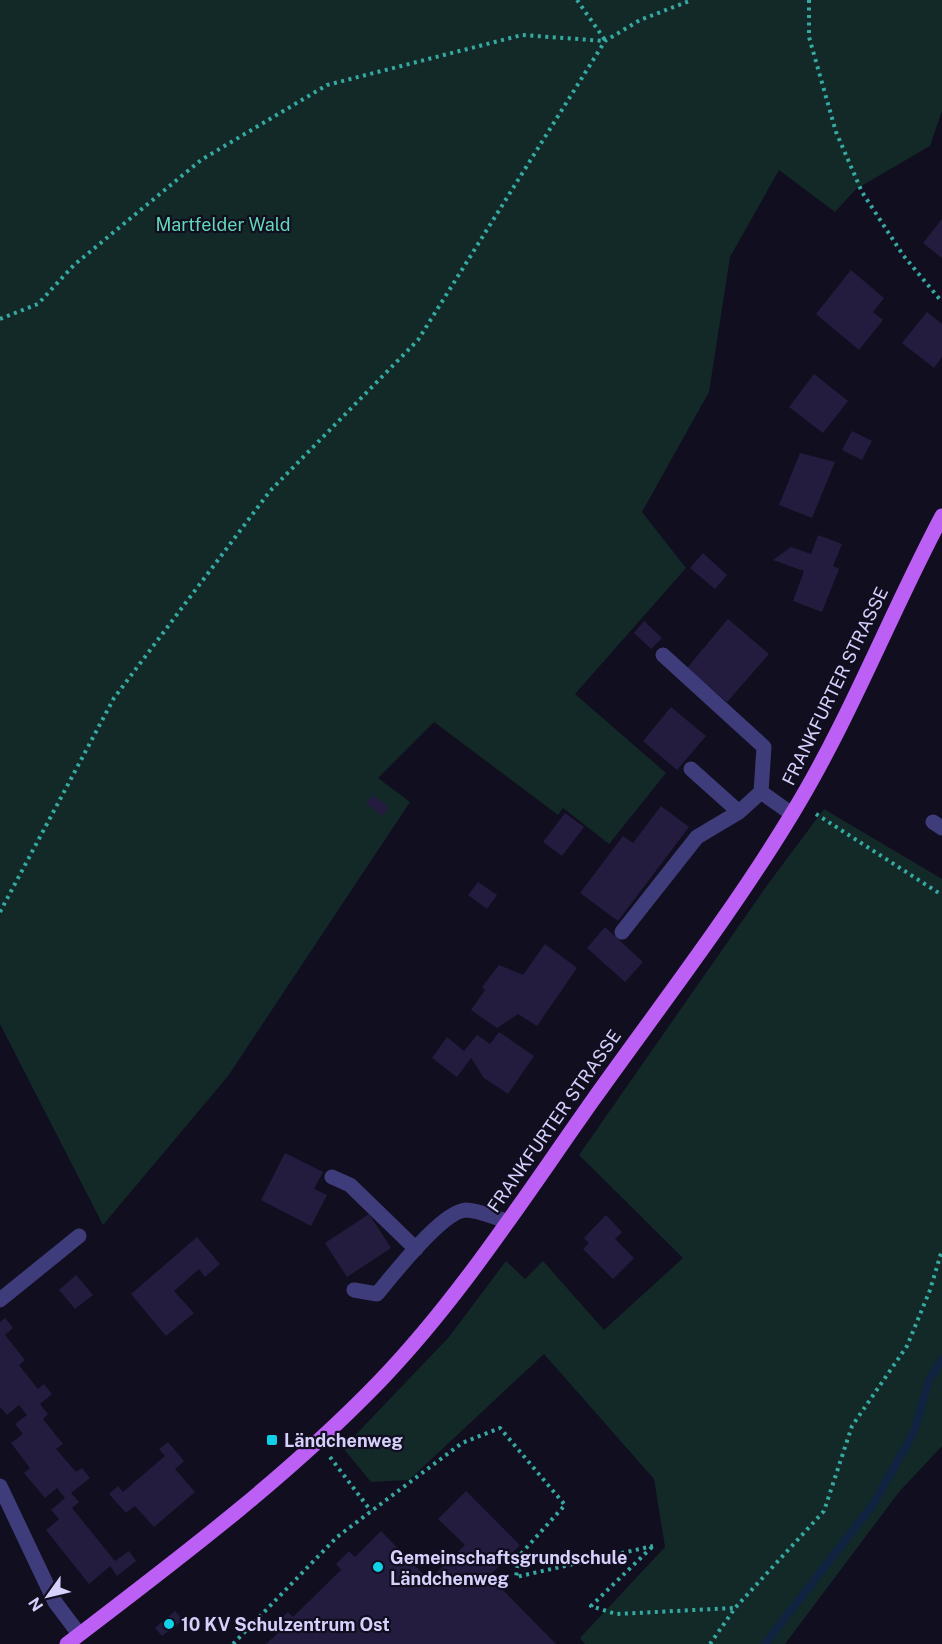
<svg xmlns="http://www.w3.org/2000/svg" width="942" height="1644" viewBox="0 0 942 1644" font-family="'Public Sans',sans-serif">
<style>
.green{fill:#122928}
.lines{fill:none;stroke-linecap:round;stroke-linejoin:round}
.stream{stroke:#102341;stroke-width:8}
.building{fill:#231c3f}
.path{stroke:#36a9a3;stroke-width:4;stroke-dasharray:3 4.5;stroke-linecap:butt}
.minor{stroke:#3f3c7b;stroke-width:15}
.major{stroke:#bc5ff4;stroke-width:15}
.poi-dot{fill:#10d1e7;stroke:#110e1f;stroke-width:2}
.labels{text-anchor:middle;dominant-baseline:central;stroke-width:4.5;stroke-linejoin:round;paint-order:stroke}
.park-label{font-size:18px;fill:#62d6b9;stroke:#110e1f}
.street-label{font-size:18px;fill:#d5d0fc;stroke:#110e1f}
.poi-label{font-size:18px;font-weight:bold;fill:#d5d0fc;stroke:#110e1f;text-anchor:start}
</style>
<rect width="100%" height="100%" fill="#110e1f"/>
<!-- green -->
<path class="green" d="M0 0H942V111L930 146 856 189 835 212 779 170 730 257 709 392 642 512 686 568 575 694 666 773 609 844 563 808 558 815 434 722 378 778 410 802 228 1076 103 1225 0 1024Z
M824 809 942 879V1446L899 1492 785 1644H585L580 1638 665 1547 654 1479 544 1354 409 1480 371 1482 343 1448 449 1337 506 1261 525 1279 543 1261 604 1330 683 1258 579 1155 768 884Z"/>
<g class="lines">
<!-- stream -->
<path class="stream" d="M765 1644 874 1503 914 1432 929 1380 942 1359"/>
</g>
<!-- building -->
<path class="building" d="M942 219V258L923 243Z
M851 270 884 298 873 312 883 320 859 350 816 314Z
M927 312 942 324V357L934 368 902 343Z
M814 374 848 401 823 433 789 407Z
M852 431 872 441 862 460 842 450Z
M800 453 835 462 812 518 779 505Z
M818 535 842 544 833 566 839 569 822 612 793 601 804 571 773 560 791 547 811 554Z
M703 553 727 575 715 589 690 568Z
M728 619 769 654 727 702 687 668Z
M644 621 662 638 651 649 634 633Z
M671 707 706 736 677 770 643 741Z
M372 795 389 807 383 816 366 804Z
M661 806 689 827 618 921 580 893 623 836 633 843Z
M565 813 584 827 562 856 543 842Z
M478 882 497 895 487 909 468 895Z
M605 927 643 962 625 982 587 948Z
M545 944 577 968 537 1026 518 1014 497 1028 471 1010 485 990 482 987 499 965 523 975Z
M499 1032 534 1056 508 1094 484 1078 471 1058 457 1077 432 1058 447 1037 464 1051 477 1035 490 1044Z
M285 1153 323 1172 314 1189 327 1195 311 1226 261 1200Z
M369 1214 391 1248 347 1277 325 1243Z
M606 1215 622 1232 615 1239 634 1258 613 1279 583 1249 589 1243 584 1238Z
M197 1237 220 1264 205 1277 199 1269 174 1291 194 1313 166 1336 131 1294Z
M76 1275 93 1295 75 1309 59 1290Z
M5 1318 13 1328 5 1335 25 1360 19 1365 38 1389 44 1384 52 1394 40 1404 48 1414 43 1419 63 1444 56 1449 76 1472 82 1468 90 1478 71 1493 79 1502 72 1508 115 1561 129 1551 136 1561 117 1576 110 1566 89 1584 46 1530 59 1519 51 1510 65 1498 57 1488 45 1498 24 1473 30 1468 11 1443 23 1434 15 1424 27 1415 19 1405 7 1415 0 1407V1322Z
M168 1442 184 1461 175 1469 195 1492 154 1527 135 1506 126 1513 109 1494 118 1486 123 1492 165 1456 159 1449Z
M466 1491 520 1545 489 1576 556 1644H266L278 1633 272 1627 288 1612 293 1617 341 1570 336 1564 349 1551 355 1557 381 1531 429 1580 465 1545 438 1519Z
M175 1611 183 1620 162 1636 155 1628Z"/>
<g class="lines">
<!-- path -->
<path class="path" d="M577 0 605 40
M809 0V37L836 132 862 192 903 255 942 302
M0 319 38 304 74 265 201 160 327 85 522 35 605 41
M816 814 942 895
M0 912 114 698 270 491 418 340 605 41 640 20 692 0
M330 1457 371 1511
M652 1547 591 1606 616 1614 734 1608
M233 1644 337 1537 462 1443 500 1428 565 1505 519 1556 516 1577 653 1546
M710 1644 735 1608 824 1511 852 1426 907 1346 930 1290 942 1250"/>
<!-- minor -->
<path class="minor" d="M663 655 764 747 761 792 792 814
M691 769 739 812
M933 822 942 828
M622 932 697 837 739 812 761 792
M332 1177 350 1185 416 1249
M354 1290 377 1294C393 1275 442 1211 466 1210 478 1210 495 1218 507 1221
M0 1300 79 1236
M0 1486 55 1602 79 1634"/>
<!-- major -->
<path class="major" d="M67 1644C174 1562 284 1480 378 1383 460 1298 525 1196 593 1100 660 1006 732 913 792 814 850 719 890 614 942 516"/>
</g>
<!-- markers -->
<g class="poi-dot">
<rect x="266" y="1434" width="12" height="12" rx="3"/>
<circle cx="378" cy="1567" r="6"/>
<circle cx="169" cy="1624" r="6"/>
</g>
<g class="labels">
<!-- park labels -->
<g class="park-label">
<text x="223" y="224">Martfelder Wald</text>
</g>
<!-- street labels -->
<g class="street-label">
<text transform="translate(835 686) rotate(-64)">FRANKFURTER STRASSE</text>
<text transform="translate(554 1121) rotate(-55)">FRANKFURTER STRASSE</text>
</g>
<!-- poi labels -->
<g class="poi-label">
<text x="284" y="1440">Ländchenweg</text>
<text x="390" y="1557">Gemeinschaftsgrundschule<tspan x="390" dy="21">Ländchenweg</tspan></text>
<text x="181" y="1624">10 KV Schulzentrum Ost</text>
</g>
</g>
<!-- north arrow -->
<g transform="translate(48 1596) rotate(236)" stroke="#110e1f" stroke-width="4.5" paint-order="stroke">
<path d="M0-4.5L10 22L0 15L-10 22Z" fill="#d5d0fc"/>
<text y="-9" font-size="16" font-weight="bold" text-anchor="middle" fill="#d5d0fc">N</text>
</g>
</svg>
